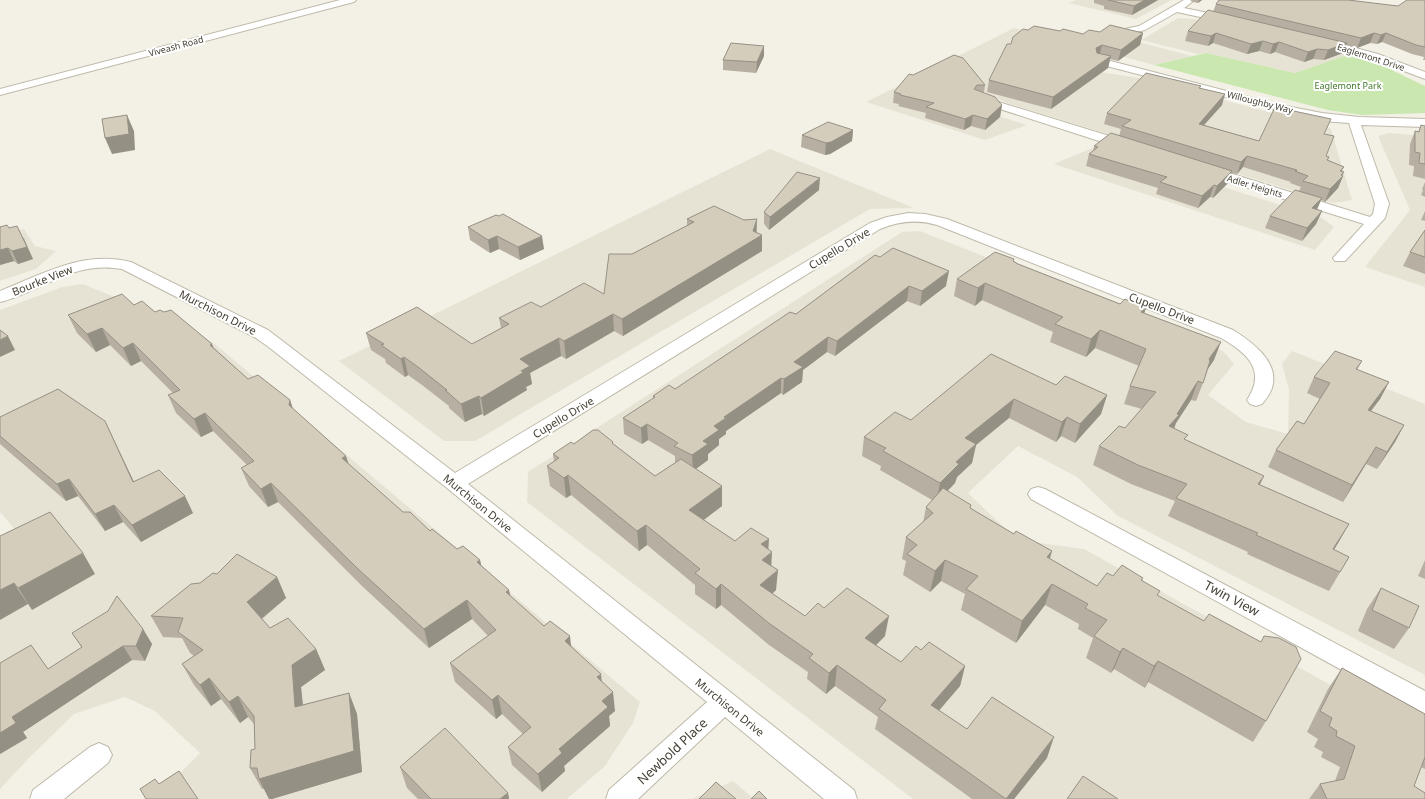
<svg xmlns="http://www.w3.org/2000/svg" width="1425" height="799" viewBox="0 0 1425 799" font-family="'Noto Sans',sans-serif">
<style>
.residential{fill:#e7e3d4}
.green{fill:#c9e7af}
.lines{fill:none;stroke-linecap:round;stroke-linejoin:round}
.street-casing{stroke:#beb9a9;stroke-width:2}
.street{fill:#fff;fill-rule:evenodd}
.wall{fill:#b7b0a2}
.shaded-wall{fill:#959084}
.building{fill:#d5cdbc;stroke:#959084}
.labels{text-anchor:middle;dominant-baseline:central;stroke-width:4;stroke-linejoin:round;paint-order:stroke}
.far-street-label{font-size:9px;fill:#464136;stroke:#fff}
.far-park-label{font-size:9px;fill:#407729;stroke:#fff}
.street-label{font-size:11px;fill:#464136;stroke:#fff}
.near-street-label{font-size:13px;fill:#464136;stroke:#fff}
</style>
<rect width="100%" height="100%" fill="#f3f0e6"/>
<!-- residential -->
<path class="residential" d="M1076 0H1172L1136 19 1069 3Z
M1178 18 1193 19 1347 55 1295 73 1206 53 1198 54 1141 40Z
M1014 28 1077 45 1138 42 1192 56 1154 65 1087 47 1075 68 1139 78 1269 112 1312 120 1331 129 1352 200 1333 203 1007 103 974 87 986 112 1027 125 985 140 866 102Z
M1389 133 1425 136V287L1365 267 1410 210 1378 136Z
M1095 147 1322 218 1334 227 1315 250 1054 164Z
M770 149 914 208 870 209 475 441H444L339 361Z
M24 229 35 246 56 251 36 269 0 281V234Z
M920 231 1223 351 1234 364 1208 395 1246 422 1288 434 1289 390 1282 364 1292 351 1425 404V675L1118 516 1077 477 1018 446 968 493 1017 540 1084 549 1425 737V799H913L527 502 528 472 902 232Z
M83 284 192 329 216 345 640 702 633 723 605 766 567 799H145L172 781 200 753 155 711 125 697 74 714 29 758 0 789V543L19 534 0 512V310L62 287Z
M733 781 754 799H692Z"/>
<!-- green -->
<path class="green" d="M1206 53 1295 73 1347 55 1383 66 1425 86V113L1362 115 1328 110 1154 65Z"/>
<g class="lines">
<defs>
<path id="street" d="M340 0H356L354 2 0 95V89Z
M1184 0H1190L1192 2 1184 8 1228 17 1233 20 1228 23 1177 12 1145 30 1123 35 1118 32 1120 30 1139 26Z
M1322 39 1378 54 1425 72V79L1370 58 1318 44 1317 42Z
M1099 58 1281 105 1322 113 1359 117 1425 119V127L1361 125 1389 204 1385 218 1345 261H1335L1333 258 1364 224 1203 174 1202 171 1203 168H1213L1370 217 1373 214 1375 204 1349 123 1322 121 1280 111 1095 63 1094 61Z
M979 96 1132 143 1134 146 1132 149H1124L975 101 973 99 975 97Z
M908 213 925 214 947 219 1233 330C1252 342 1280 362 1272 388 1270 394 1266 399 1262 404L1256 406 1250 404 1247 400C1267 370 1247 353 1221 338L937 225C917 219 899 221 880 229L468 484 854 790 857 799H824L725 717 638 799H606L609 790 707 702 447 488 270 348 256 338 122 269C74 260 43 291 0 302V291C43 274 83 250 131 262L268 330 455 473 870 223 887 217Z
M1038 487 1045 489 1425 691V714L1416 711 1031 499 1028 494 1031 489Z
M99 743 108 747 112 755 108 763 64 799H30L33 790 90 747Z"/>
</defs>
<!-- street casing -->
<use href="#street" class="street-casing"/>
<!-- street -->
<use href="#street" class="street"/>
</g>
<!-- wall -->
<path class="wall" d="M1094 0H1158L1132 15 1104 9V6L1094 3Z
M1191 0H1202L1198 3 1193 2Z
M1425 0V60H1423L1424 57 1412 54 1382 42 1377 44 1370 43 1357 48 1346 45 1343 53 1324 60 1313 59 1304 62 1275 52 1270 54 1259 51 1247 54 1213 43 1208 46 1185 41 1188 31 1213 12 1216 4 1398 6Z
M1028 30 1060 31 1083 34 1100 32 1143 33 1140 45 1118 61 1110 59 1108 68 1051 109 987 92 989 80 1011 44Z
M764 56 756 73 723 70V60Z
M913 75 985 85 984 93 1002 105 1000 117 985 130 971 126 964 130 925 118 926 113 898 106 899 104 893 103 894 92Z
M1201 86 1200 88 1222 105 1204 125 1259 141 1325 135 1326 156 1329 157 1328 160 1344 167 1342 171V176H1343L1338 188 1325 202 1321 200 1317 210 1322 211 1316 224 1302 241 1265 228 1270 216 1299 191 1301 187 1290 183 1291 182 1243 167 1237 174 1232 173 1228 183 1213 198 1210 197 1198 208 1156 194 1158 188 1086 166 1089 154 1093 151 1094 146 1119 136 1121 129 1104 124 1107 113Z
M1421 125 1425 126V179L1413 176 1414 166 1409 165 1410 144 1415 131 1418 132Z
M853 130 852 141 830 154 825 155 801 147 802 135Z
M1425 182V197L1421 195 1423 190 1422 189Z
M819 190 769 230 764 224V212Z
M1425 211V221L1421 220Z
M687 219 744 220 757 219V232L762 251 623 336 614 331 566 359 561 356 530 373 532 384 526 387 527 390 484 416 482 414 465 422 449 408V406L422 385 408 375 405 377 386 363 385 359 371 350 366 333 472 344 501 328 499 318 541 307 604 294 632 254 687 226Z
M468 227 544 249 520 260 499 249 490 253 470 240Z
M9 228 24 238 33 259 18 264 14 261 0 265Z
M1425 230V274L1403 266 1410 252Z
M875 255 946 286 920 306 907 301 835 356 827 352 803 370 802 382 783 395 781 393 726 431V434L719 439V445L708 454V460L696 469 722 506 704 520 735 541 768 549 776 590 772 594 805 616 824 608 885 636 876 645 901 662 921 650 965 666 960 686 939 711 967 729 1047 758 1014 799H972L875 729 878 717 835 686 826 694 807 679 808 672 769 645 721 605 716 609 695 594V585L647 545 639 551 571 495 566 498 550 486 547 466 554 461 553 454 574 444H613L655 476 676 462H675V456L648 440 642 444 624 434 623 418 653 399V396L675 389 796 314Z
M1014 261 1018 264 1120 304 1146 308 1144 313 1214 360 1208 369 1203 383 1196 401 1191 400 1176 423 1174 429 1186 440 1260 485 1349 524 1334 550 1349 557 1329 591 1247 554 1248 552 1168 516 1175 501 1131 484 1093 465 1099 446 1125 428 1142 409 1124 404 1130 386 1139 366 1095 348 1086 357 1050 342 1053 332 982 300 975 306 954 296 957 279Z
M134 305 155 312 215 349 248 379 290 400 293 409 349 465 403 512 457 549 480 560 481 565 510 596 544 626 571 646 602 682 615 711 609 716 610 726 564 766 565 771 542 792 512 765 508 747 523 734 502 714 496 719 455 682 450 663 488 636 472 619 429 648 363 587 278 502 268 507 249 486 241 468 247 465 213 431 201 437 176 413 168 395 173 393 141 361 131 366 110 345 96 352 77 333 68 315Z
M1362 361 1357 370 1389 382 1380 399 1370 411 1404 425 1395 442 1377 469 1366 464 1343 502 1268 467 1276 450 1304 424 1320 399 1307 393 1314 377Z
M1056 385 1107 395 1101 414 1075 443 1061 436 1056 442 1009 418 976 445 972 463 957 477 955 483 947 491 971 509 1014 534 1052 551 1050 559 1097 586 1113 576 1143 578 1142 581 1158 596 1266 721 1253 742 1148 682 1145 688 1114 669 1111 673 1086 658 1093 638 1078 629 1079 624 1045 605 1016 643 961 610 965 594 941 581 930 592 903 575 906 561 902 559 906 537 923 523 926 507 932 500 880 470 881 466 862 456 864 437 911 420Z
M0 417 105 421 134 482 193 513 141 542 123 522 105 531 78 496 66 501 0 444Z
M1425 560V579L1418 576Z
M217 574 277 577 286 598 262 619 270 628 316 649 325 670 301 687 303 705 349 693 357 714 362 772 272 799H269L264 789H262L250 768 255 749 254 724 248 717 240 723 221 699 211 706 194 685 182 664 194 656 190 653 182 638 163 637 151 616Z
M1381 588 1409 628 1394 649 1358 631 1367 609Z
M143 629 152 644 145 661 132 660 23 732 27 738 0 754V663L48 669 82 648 72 633Z
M1342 668 1425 714V769L1421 767 1414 786 1425 799H1309L1320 784 1335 781 1340 767 1321 757 1323 752 1314 747 1318 739 1307 732 1328 689Z
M400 767 508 793 509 799H418L407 788Z"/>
<!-- shaded-wall -->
<path class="shaded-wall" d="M1145 0H1158L1132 15 1134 6Z
M1199 0H1202L1198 3Z
M1143 33 1140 45 1118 61 1121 50Z
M1216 33 1213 43 1208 46 1211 36Z
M1374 33 1370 43 1357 48 1361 38Z
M1386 33 1382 42 1377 44 1381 35Z
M1263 41 1259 51 1247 54 1251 44Z
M1279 42 1275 52 1270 54 1273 44Z
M1347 43 1343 53 1324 60 1328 50Z
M1102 45 1099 57 1093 60 1096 48Z
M764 46V56L756 73 757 62Z
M1317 49 1313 59 1304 62 1308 52Z
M1111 56 1108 68 1051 109 1053 97Z
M1225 94 1222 105 1195 135 1199 124Z
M1002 105 1000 117 985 130 987 119Z
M127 115 134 131 135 150 112 154 105 138Z
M973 115 971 126 964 130 965 119Z
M853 130 852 141 830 154 825 155 826 143Z
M1247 156 1243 167 1237 174 1241 162Z
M1232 171 1228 183 1213 198 1217 186Z
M1344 172 1341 178 1343 176 1338 188 1325 202 1330 189 1341 175Z
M820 178 819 190 769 230 770 217Z
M1214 185 1210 197 1198 208 1202 196Z
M1322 198 1316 211 1312 208Z
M1322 211 1316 224 1302 241 1307 228Z
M757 219 756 235H762V251L623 336 622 319 753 231Z
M17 226 33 259 18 264 12 251Z
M497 236 499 249 490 253 488 240Z
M542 236 544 249 520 260 518 247Z
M8 248 14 261 0 265V250Z
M949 271 946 286 920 306 922 291Z
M985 283 982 300 975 306 978 288Z
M909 286 907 301 835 356 837 341Z
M1146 308 1140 325 1141 312Z
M613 314 614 331 566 359 564 341Z
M102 328 110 345 96 352 87 334Z
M1100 330 1095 348 1086 357 1091 339Z
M8 336 15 350 0 357V340Z
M828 337 827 352 803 370 802 382 783 395 784 379 794 362Z
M559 338 561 356 530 373 532 384 526 387 527 390 484 416 481 398 520 359Z
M1221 342 1214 360 1202 377 1209 359Z
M133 343 141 361 131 366 123 348Z
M212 344 219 361 210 345Z
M404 357 408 375 405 377 401 359Z
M781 378V393L726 431V434L719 439V445L708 454V460L693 471 692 455 714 426 724 417Z
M1198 381 1191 400 1176 423 1172 434 1169 426Z
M1389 382 1380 399 1359 427 1368 410Z
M1107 395 1101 414 1075 443 1080 424Z
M479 396 482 414 465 422 461 404Z
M1014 399 1009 418 976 445 972 463 957 477 955 483 936 503 940 483 956 462 965 438Z
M290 400 296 419 289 405Z
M205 413 213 431 201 437 194 419Z
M1067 417 1061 436 1056 442 1062 422Z
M105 421 113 438 142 499 133 482Z
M647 424 648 440 642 444 641 428Z
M1404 425 1395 442 1377 469 1387 452Z
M1376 447 1366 464 1343 502 1352 485Z
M346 456 352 474 342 458Z
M568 475 571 495 566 498 564 478Z
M1264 476 1255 495 1258 484Z
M69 479 78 496 66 501 57 484Z
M271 483 278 502 268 507 261 489Z
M722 486V506L690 530 689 510Z
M185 496 193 513 141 542 132 525Z
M114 505 123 522 105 531 95 514Z
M1349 524 1338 543 1324 565 1333 549Z
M646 525 647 545 639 551 637 531Z
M769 539 768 555 772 552 771 572 761 580V544Z
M1052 551 1045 572 1047 557Z
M83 553 95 574 32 610 18 588Z
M480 560 484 579 477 562Z
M945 560 941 581 930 592 935 571Z
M778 570 776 590 759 606 760 585Z
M277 577 286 598 256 623 247 602Z
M14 583 28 604 0 620V590Z
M721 584V605L716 609V589Z
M1052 584 1045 605 1016 643 1022 621Z
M509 590 513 609 506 592Z
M467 600 472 619 429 648 424 629Z
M889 616 885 636 862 659 865 638Z
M143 629 152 644 145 661 136 646Z
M570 636 572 655 565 641Z
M123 646 132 660 23 732 27 738 0 754V733L12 717Z
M1123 648 1114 669 1111 673 1120 652Z
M316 649 325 670 301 687 305 728 295 707 292 665Z
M1158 661 1148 682 1145 688 1154 666Z
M837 665 835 686 826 694 829 673Z
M965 666 960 686 926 725 931 705Z
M601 674 603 693 597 677Z
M209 678 221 699 211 706 200 685Z
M613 692 615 711 609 716 610 726 564 766 565 771 542 792 538 774 559 749 602 701Z
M349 693 357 714 362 772 272 799H269L259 779Z
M498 695 502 714 496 719 492 700Z
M238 696 248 717 240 723 229 702Z
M1054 737 1047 758 1014 799H1006Z
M508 793 509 799H500Z"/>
<!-- building -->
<path class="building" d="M1108 0H1145L1134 6Z
M1219 0H1348L1398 6 1407 0H1425V47L1416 45 1386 33 1381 35 1374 33 1361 38 1216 4Z
M1208 10 1347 43 1328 50 1317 49 1308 52 1279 42 1273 44 1263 41 1251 44 1216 33 1211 36 1188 31Z
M1110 25 1143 33 1121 50 1102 45 1096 48 1097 53 1111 56 1053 97 989 80 1007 44H1011L1013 37 1023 29 1028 30 1034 26 1060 31 1063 29 1083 34 1089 30 1100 32Z
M731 43 764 46 757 62 723 60Z
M954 55 963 58 985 85H977L974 89 995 97 1002 105 987 119 973 115 965 119 926 107 934 103 900 95 901 94 894 92 909 74 913 75Z
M1146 73 1201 86 1199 88 1225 94 1199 124 1259 141 1275 107 1331 119 1324 134 1334 136 1326 156 1329 157 1327 160 1344 167 1340 171 1344 172 1341 175 1343 176 1330 189 1303 181 1308 176 1295 171 1297 170 1247 156 1241 162 1122 126 1131 120 1107 113Z
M127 115 129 134 105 138 102 119Z
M828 122 853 130 831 142 826 143 802 135Z
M1421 125 1425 126V164L1419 163 1420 153 1415 152V131L1419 132Z
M1111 133 1232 171 1217 186 1214 185 1202 196 1160 182 1167 177 1089 154 1098 147 1094 146Z
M797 172 820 178 770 217 764 212Z
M1295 190 1322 198 1312 208 1322 211 1307 228 1270 216Z
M714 206 744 220 757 219 753 231 762 235 622 319 613 314 564 341 559 338 520 359 530 366 521 371 524 372 481 398 479 396 461 404 445 390H447L418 367 404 357 401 359 381 345 384 344 366 333 417 307 472 344 509 324 499 318 531 302 541 307 584 283 604 294 609 254H632L694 222 687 219Z
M503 214 542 236 518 247 497 236 488 240 468 227 496 215 499 216Z
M7 225 9 228 17 226 27 247 12 251 8 248 0 250V227Z
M1425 230V257L1410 252Z
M893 248 949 271 922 291 909 286 837 341 828 337 794 362 803 367 784 379 781 378 724 417 726 418 714 426 719 430 703 441 708 444 692 455 674 446 678 443 647 424 641 428 623 418 655 397 653 396 669 385 675 389 790 312 796 314 875 255 880 257Z
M995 252 1014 259 1013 261 1018 264 1120 304 1125 299 1146 308 1141 312 1221 342 1209 359 1210 361 1203 383 1198 381 1177 414 1179 415 1169 426 1188 435 1184 439 1264 476 1258 484 1349 524 1333 549 1349 557 1340 572 1256 535 1258 533 1176 498 1187 484 1138 465 1099 446 1119 426 1125 428 1156 392 1130 386 1146 349 1100 330 1091 339 1055 324 1063 317 985 283 978 288 957 279Z
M122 294 134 305 142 301 155 312 160 310 164 312 171 310 212 344 210 345 248 379 258 375 290 400 289 405 346 456 342 458 403 512H410L430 531 432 529 457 549 463 546 480 560 477 562 509 590 506 592 544 626 550 621 570 636 565 641 601 674 597 677 613 692 602 701 608 707 559 749 562 753 538 774 508 747 531 727 498 695 492 700 450 663 496 630 467 600 424 629 357 568 271 483 261 489 241 468 254 461 205 413 194 419 168 395 180 390 133 343 123 348 102 328 87 334 68 315Z
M0 330 8 336 0 340Z
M1335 351 1362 361 1356 369 1389 382 1368 410 1404 425 1387 452 1376 447 1352 485 1276 450 1297 421 1304 424 1330 383 1314 377Z
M991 354 1056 385 1065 376 1107 395 1080 424 1067 417 1062 422 1014 399 965 438 976 444 956 462 959 464 940 483 883 451 886 448 864 437 895 412 911 420Z
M58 389 105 421 133 482 159 470 185 496 132 525 114 505 95 514 69 479 57 484 0 436V417Z
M593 430H598L613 442 612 443 655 476 681 459 722 486 689 510 735 541 751 528 769 539 761 544 772 552 762 560 778 570 760 585 805 616 818 603 824 608 847 588 889 616 865 638 901 662 916 646 921 650 929 642 965 666 931 705 967 729 992 697 1054 737 1006 799 879 709 886 700 837 665 829 673 809 658 813 654 770 624 721 584 716 589 695 573 700 569 646 525 637 531 568 475 564 478 547 466 559 458 553 454 571 442 574 444Z
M943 488 971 505 970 508 1014 534 1016 531 1052 551 1047 557 1097 586 1107 573 1113 576 1122 565 1143 578 1141 580 1160 591 1157 595 1204 621 1209 614 1261 642 1264 636 1279 638 1296 647 1301 659 1266 721 1158 661 1154 666 1123 648 1120 652 1094 636 1107 620 1085 608 1088 604 1052 584 1022 621 966 589 978 576 945 560 935 571 907 554 917 545 906 537 933 513 926 507Z
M50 512 83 553 18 588 14 583 0 590V536Z
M237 554 277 577 247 602 270 628 288 618 316 649 292 665 295 707 349 693 354 751 259 779 257 768H250L251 750 255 749 254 716 238 696 229 702 209 678 200 685 182 664 203 650 178 632 183 618 151 616 191 584 200 583 213 573 217 574Z
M1381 588 1419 606 1409 628 1372 610Z
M117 596 143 629 136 646H123L12 717 16 723 0 733V663L31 645 48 669 82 647 72 633 108 611Z
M1342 668 1425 714V757L1414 786 1425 793V799H1327L1320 784 1344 779 1355 746 1336 736 1337 731 1329 726 1332 718 1320 711Z
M445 728 508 793 500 799H431L400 767Z
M179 771 198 799H146L140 789 155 779 159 784Z
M1083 776 1118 799H1067Z
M716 782 736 799H699Z
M759 791 767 799H751Z"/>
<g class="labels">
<!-- far-street labels -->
<g class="far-street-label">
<text transform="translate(176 46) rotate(-15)">Viveash Road</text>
<text transform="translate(1371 57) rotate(18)">Eaglemont Drive</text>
<text transform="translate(1260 102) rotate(14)">Willoughby Way</text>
<text transform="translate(1255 186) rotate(17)">Adler Heights</text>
</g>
<!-- far-park labels -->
<g class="far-park-label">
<text x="1348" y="85">Eaglemont Park</text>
</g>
<!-- street labels -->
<g class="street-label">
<text transform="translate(839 248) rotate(-31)">Cupello Drive</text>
<text transform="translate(42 280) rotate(-22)">Bourke View</text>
<text transform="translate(1162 308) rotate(21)">Cupello Drive</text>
<text transform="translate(218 312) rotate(27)">Murchison Drive</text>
<text transform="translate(563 417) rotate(-31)">Cupello Drive</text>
<text transform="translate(478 503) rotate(39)">Murchison Drive</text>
<text transform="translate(730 707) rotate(39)">Murchison Drive</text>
</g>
<!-- near-street labels -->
<g class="near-street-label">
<text transform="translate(1232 598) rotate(28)">Twin View</text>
<text transform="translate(672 751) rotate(-43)">Newbold Place</text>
</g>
</g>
</svg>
